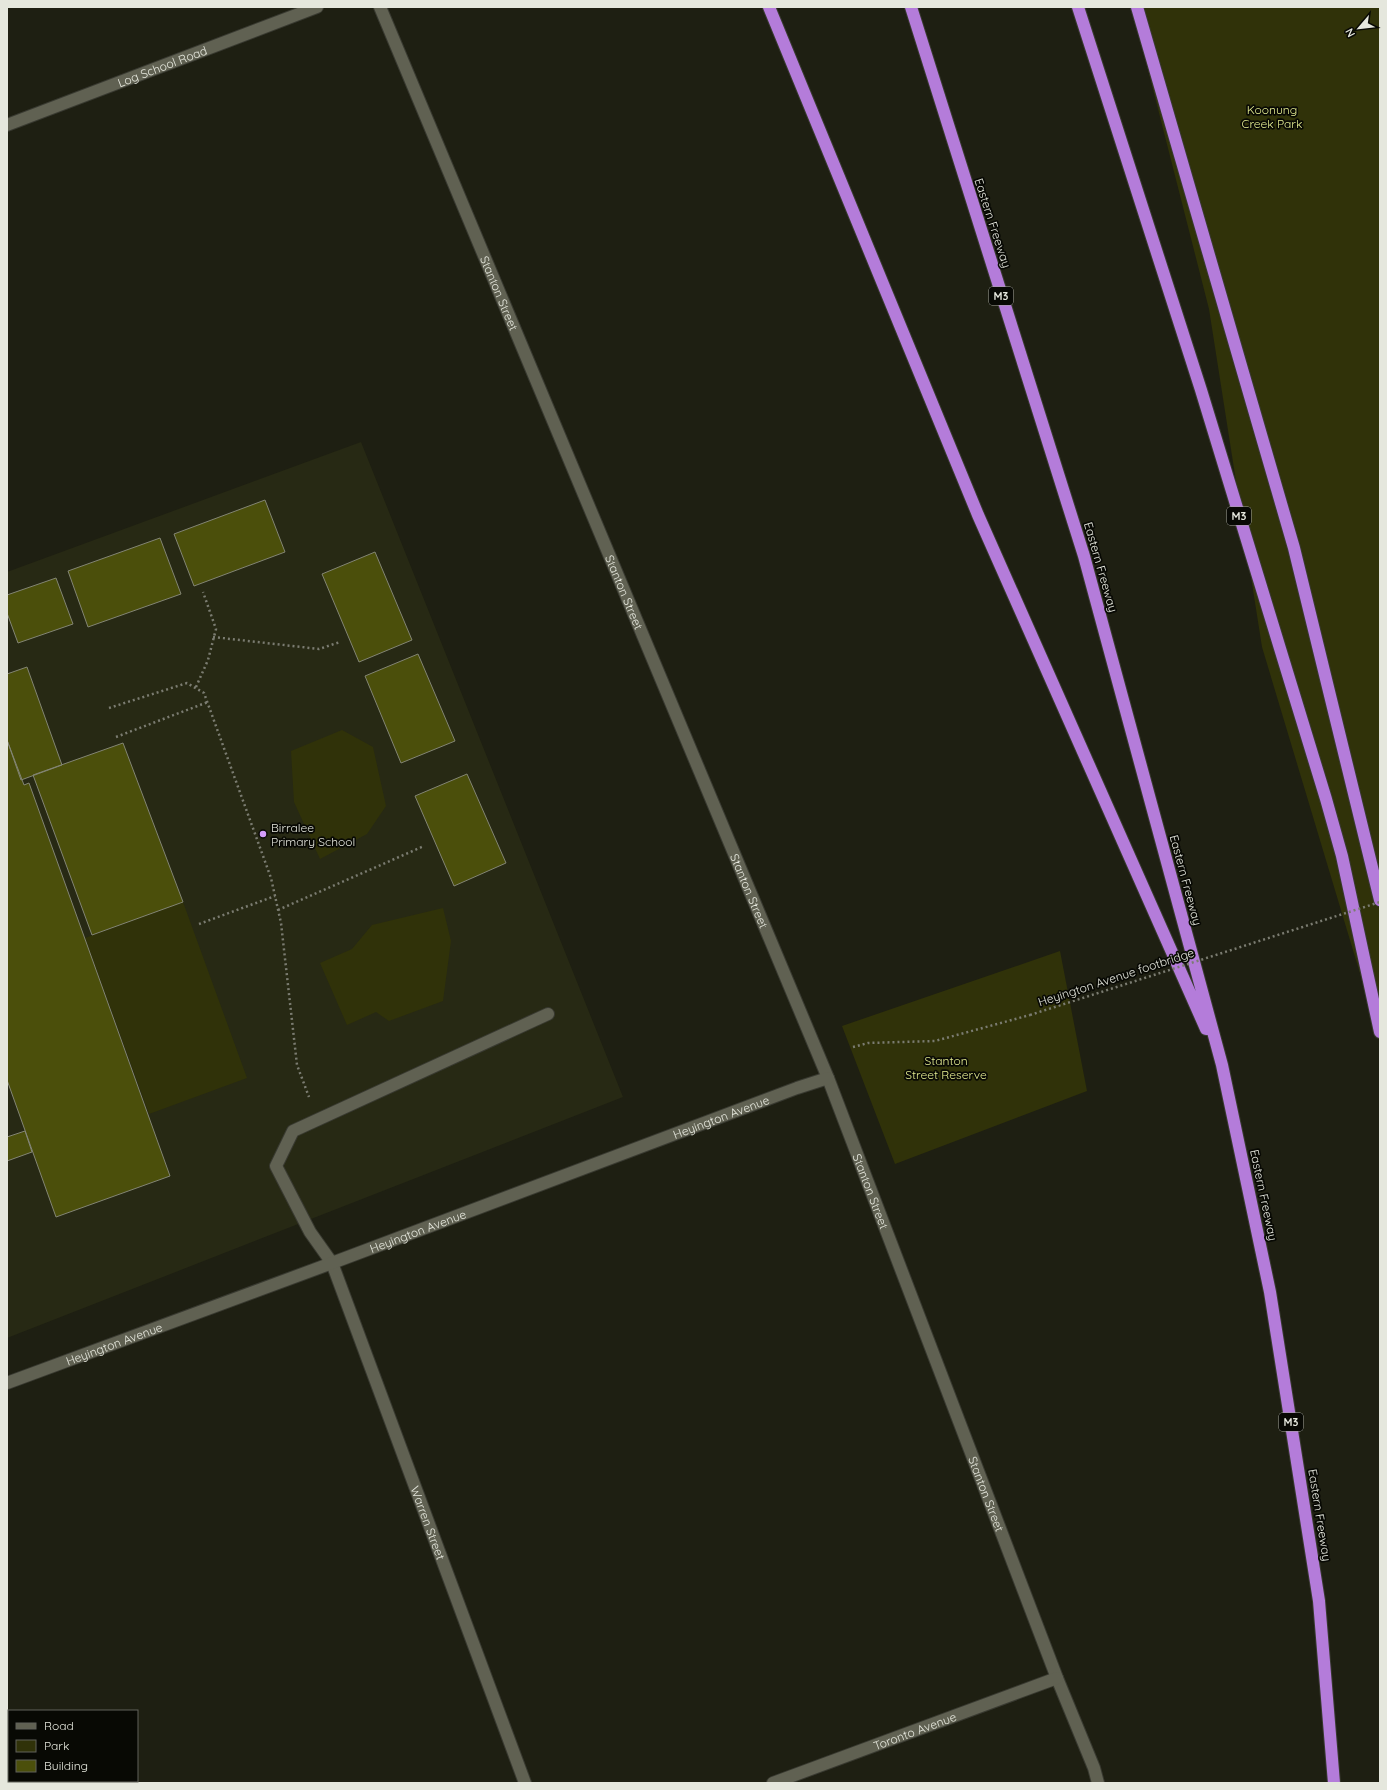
<svg xmlns="http://www.w3.org/2000/svg" width="1387" height="1790" viewBox="0 0 1387 1790" font-family="Quicksand,sans-serif">
<style>
.built{fill:#272914}
.green{fill:#303209}
.building{fill:#4b4f0b;stroke:#838574}
.lines{fill:none;stroke-linecap:round;stroke-linejoin:round}
.service-casing{stroke:#393a31;stroke-width:14}
.minor-casing{stroke:#393a31;stroke-width:14}
.motorway-casing{stroke:#393a31;stroke-width:14}
.path{stroke:#7b7c71;stroke-width:2.5;stroke-dasharray:2 3;stroke-linecap:butt}
.service{stroke:#606152;stroke-width:12}
.minor{stroke:#606152;stroke-width:12}
.motorway{stroke:#b47cda;stroke-width:12}
.path-bridge{stroke:#7b7c71;stroke-width:2.5;stroke-dasharray:2 3;stroke-linecap:butt}
.poi-dot{fill:#d49cfb;stroke:#080904;stroke-width:1.5}
.labels{text-anchor:middle;dominant-baseline:central;stroke-width:3.5;stroke-linejoin:round;paint-order:stroke}
.shield{fill:#080904;stroke:#a3a49c;stroke-width:1}
.shield-label{font-size:11px;font-weight:bold;fill:#e5e7dd}
.street-label{font-size:12px;fill:#e5e7dd;stroke:#080904}
.park-label{font-size:12px;fill:#e5ed91;stroke:#080904}
.poi-label{font-size:12px;fill:#e5e7dd;stroke:#080904;text-anchor:start}
</style>
<rect width="100%" height="100%" fill="#1e1f12"/>
<!-- built -->
<path class="built" d="M361 442 623 1097 7 1338V572Z"/>
<!-- green -->
<path class="green" d="M1132 7H1380V1040L1262 647 1209 309Z
M342 730 373 747 386 806 367 834 320 859 294 802 291 751Z
M183 902 247 1078 149 1114 85 938Z
M443 908 451 941 443 1001 389 1021 376 1012 347 1025 320 963 352 949 372 925Z
M1060 951 1087 1091 895 1164 842 1026Z"/>
<!-- building -->
<path class="building" d="M265 500 285 552 194 586 174 534Z
M160 538 181 594 88 627 68 571Z
M375 552 412 640 359 662 322 574Z
M56 578 73 624 18 643 7 613V595Z
M418 654 455 741 401 763 365 676Z
M27 667 62 765 21 780 7 740V674Z
M7 740 24 785 29 783 170 1176 56 1217 7 1080Z
M123 743 183 902 92 935 33 775Z
M467 774 506 863 454 886 415 796Z
M25 1131 32 1152 7 1161V1137Z"/>
<g class="lines">
<defs>
<path id="service" d="M332 1263 310 1232 276 1166 293 1131 548 1014"/>
<g id="minor">
<path id="s1" d="M380 7 828 1078 1057 1678 1094 1768 1098 1783"/>
<path id="s2" d="M7 125 317 7"/>
<path id="s3" d="M332 1263 525 1783"/>
<path id="s4" d="M7 1383 332 1263 797 1088 828 1078"/>
<path id="s5" d="M773 1783 1057 1678"/>
</g>
<path id="motorway" d="M769 7 978 515 1206 1029
M911 7 1084 556 1222 1065 1270 1292 1319 1601 1334 1783
M1078 7 1201 390 1326 799 1342 856 1380 1032
M1137 7 1294 548 1380 900"/>
</defs>
<!-- service casing -->
<use href="#service" class="service-casing"/>
<!-- minor casing -->
<use href="#minor" class="minor-casing"/>
<!-- motorway casing -->
<use href="#motorway" class="motorway-casing"/>
<!-- path -->
<path class="path" d="M213 637 319 649 340 642
M196 687 208 660 216 629 203 592
M109 708 187 683 204 693 271 878 281 923 297 1065 309 1097
M116 737 208 702
M278 910 424 846
M199 924 275 896
M853 1047 868 1043 935 1041 1030 1015"/>
<!-- service -->
<use href="#service" class="service"/>
<!-- minor -->
<use href="#minor" class="minor"/>
<!-- motorway -->
<use href="#motorway" class="motorway"/>
<!-- path-bridge -->
<path class="path-bridge" d="M1030 1015 1380 902"/>
</g>
<!-- markers -->
<circle class="poi-dot" cx="263" cy="834" r="4"/>
<g class="labels">
<!-- shield labels -->
<g class="shield">
<rect x="989" y="287" width="24" height="18" rx="3"/>
<rect x="1227" y="507" width="24" height="18" rx="3"/>
<rect x="1279" y="1413" width="24" height="18" rx="3"/>
</g>
<g class="shield-label">
<text x="1001" y="296">M3</text>
<text x="1239" y="516">M3</text>
<text x="1291" y="1422">M3</text>
</g>
<!-- street labels -->
<g class="street-label">
<text stroke="none"><textPath href="#s2" startOffset="166">Log School Road</textPath></text>
<text transform="translate(993 223) rotate(72)">Eastern Freeway</text>
<text stroke="none"><textPath href="#s1" startOffset="310">Stanton Street</textPath></text>
<text transform="translate(1101 567) rotate(74)">Eastern Freeway</text>
<text stroke="none"><textPath href="#s1" startOffset="634">Stanton Street</textPath></text>
<text transform="translate(1186 880) rotate(75)">Eastern Freeway</text>
<text stroke="none"><textPath href="#s1" startOffset="958">Stanton Street</textPath></text>
<text transform="translate(1116 977) rotate(-18)">Heyington Avenue footbridge</text>
<text stroke="none"><textPath href="#s4" startOffset="762">Heyington Avenue</textPath></text>
<text stroke="none"><textPath href="#s1" startOffset="1282">Stanton Street</textPath></text>
<text transform="translate(1264 1195) rotate(78)">Eastern Freeway</text>
<text stroke="none"><textPath href="#s4" startOffset="438">Heyington Avenue</textPath></text>
<text stroke="none"><textPath href="#s4" startOffset="114">Heyington Avenue</textPath></text>
<text stroke="none"><textPath href="#s1" startOffset="1606">Stanton Street</textPath></text>
<text transform="translate(1320 1515) rotate(81)">Eastern Freeway</text>
<text stroke="none"><textPath href="#s3" startOffset="277">Warren Street</textPath></text>
<text stroke="none"><textPath href="#s5" startOffset="151">Toronto Avenue</textPath></text>
</g>
<!-- park labels -->
<g class="park-label">
<text x="1272" y="109">Koonung<tspan x="1272" dy="14">Creek Park</tspan></text>
<text x="946" y="1060">Stanton<tspan x="946" dy="14">Street Reserve</tspan></text>
</g>
<!-- poi labels -->
<g class="poi-label">
<text x="271" y="827">Birralee<tspan x="271" dy="14">Primary School</tspan></text>
</g>
</g>
<!-- border -->
<rect width="1387" height="1790" fill="none" stroke="#e5e7dd" stroke-width="16"/>
<!-- legend -->
<rect x="8" y="1710" width="130" height="72" fill="#080904" stroke="#60625b"/>
<rect x="16" y="1723" width="20" height="6" fill="#606152" stroke="#60625b"/>
<text x="44" y="1730" font-size="12" fill="#e5e7dd">Road</text>
<rect x="16" y="1740" width="20" height="12" fill="#303209" stroke="#60625b"/>
<text x="44" y="1750" font-size="12" fill="#e5e7dd">Park</text>
<rect x="16" y="1760" width="20" height="12" fill="#4b4f0b" stroke="#60625b"/>
<text x="44" y="1770" font-size="12" fill="#e5e7dd">Building</text>
<!-- north arrow -->
<g transform="translate(1359 28) rotate(242)" stroke="#080904" stroke-width="3" paint-order="stroke">
<path d="M0-3L7 15L0 10L-7 15Z" fill="#e5e7dd"/>
<text y="-6" font-size="11" font-weight="bold" text-anchor="middle" fill="#e5e7dd">N</text>
</g>
</svg>
